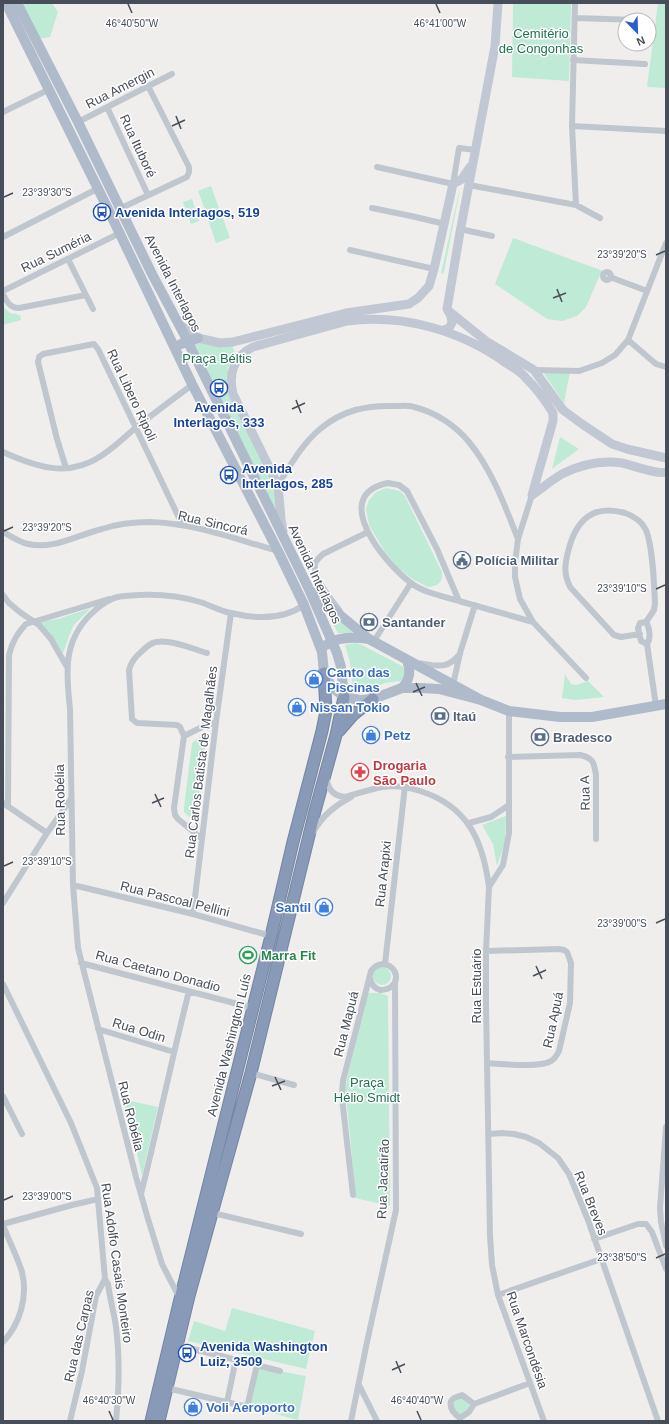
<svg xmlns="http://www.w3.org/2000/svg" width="669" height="1424" viewBox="0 0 669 1424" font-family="Arial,sans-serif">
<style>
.green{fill:#bfead5}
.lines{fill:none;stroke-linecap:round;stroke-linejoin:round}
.highway-casing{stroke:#7585a3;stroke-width:13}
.street{stroke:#bfc6ce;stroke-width:6}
.secondary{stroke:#c1c8d4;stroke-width:9}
.primary{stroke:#afbaca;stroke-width:10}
.highway{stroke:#899ab8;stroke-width:11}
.ticks{fill:none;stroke:#474e59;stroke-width:1.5}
.labels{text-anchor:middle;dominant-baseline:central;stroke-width:3;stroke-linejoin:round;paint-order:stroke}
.park-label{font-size:13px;fill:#1f7353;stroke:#fff}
.street-label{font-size:13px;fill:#474e59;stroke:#fff}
.transit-label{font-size:13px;font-weight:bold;fill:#164399;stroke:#fff;text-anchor:start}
.service-label{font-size:13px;font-weight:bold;fill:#4e5e75;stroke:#fff;text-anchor:start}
.shop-label{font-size:13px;font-weight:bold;fill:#366cbe;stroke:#fff;text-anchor:start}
.health-label{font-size:13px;font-weight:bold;fill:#be3a42;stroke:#fff;text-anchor:start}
.leisure-label{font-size:13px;font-weight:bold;fill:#27864d;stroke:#fff;text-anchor:start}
.ticks-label{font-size:10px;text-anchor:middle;fill:#474e59;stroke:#fff;stroke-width:3;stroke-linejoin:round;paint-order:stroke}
</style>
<rect width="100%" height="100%" fill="#f0eeed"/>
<!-- green -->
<path class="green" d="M21 3H52L58 12 50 37 38 39Z
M513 3H571L569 81 512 77Z
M658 3H666V88L647 87Z
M211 186 220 211 207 215 198 191Z
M460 190 444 272 442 274 441 273 459 192Z
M192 199 199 221 191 224 183 202Z
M221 213 230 238 216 243 207 217Z
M513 238 603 271 600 275 586 307 577 316 562 321 547 319 495 284Z
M3 307 10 313 20 315 21 320 3 325Z
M193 340 232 345 236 356 228 367V391L276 486 280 527Z
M543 372H570L564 403Z
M560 437 579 449 552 469Z
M386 488 400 491 405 496 442 572C443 583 438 586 428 587L414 580 398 568 385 552 369 525 366 509 369 500 376 492Z
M91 608 73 626 63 653 39 622 58 619Z
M326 611H329L353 631 352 633H338Z
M356 643 360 644 402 666 406 672 403 679 400 681 385 683 368 690 355 692 353 688 350 662 345 645Z
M565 674 571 684 576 685 588 681 604 697 576 700 562 698Z
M204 734 207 735 206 739 196 820 195 822 184 812V807L192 743Z
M506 816 505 843 497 866 493 844 482 825Z
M373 976a9 9 0 1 1 18 0a9 9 0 1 1-18 0Z
M367 993H380L388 996 390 1206 355 1198 351 1145 345 1088Z
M122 1099 158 1107 142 1176 136 1148Z
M232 1308 315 1331 306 1369 188 1341 194 1321 225 1331Z
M258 1367 306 1376 298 1420 249 1407Z
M453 1406a8 8 0 1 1 16 0a8 8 0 1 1-16 0Z"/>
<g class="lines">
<defs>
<path id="highway" d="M339 731 353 715 373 699
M151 1421 180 1299 271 936 293 842 322 731 326 711 324 673
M159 1421 189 1296 251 1073 315 811 336 735 344 697"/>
</defs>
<!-- highway casing -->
<use href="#highway" class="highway-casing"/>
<!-- street -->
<path class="street" d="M575 3 572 126 576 205
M575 18 637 20
M573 60 645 64
M107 107 148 195
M3 112 48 90
M78 122 172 74
M572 126 666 131
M377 167 453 184 459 148 476 150
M469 185 576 205 600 218
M372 208 411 216 445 224
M119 209 187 177 189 172V167L148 86
M460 229 492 236
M3 237 97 189
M350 250 434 269
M68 259 93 309
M603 276a4 4 0 1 1 8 0a4 4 0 1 1-8 0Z
M610 277 647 291
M3 291 120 233
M3 294C7 302 10 308 19 308L86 295
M628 340 656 364 666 367
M534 370 579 371 602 363 615 355 628 340 666 243
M3 452C36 467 68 478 101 456 113 448 124 438 134 429 153 414 173 399 192 385
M66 468 57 439 38 362 39 357 43 354 94 344 98 349 182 524
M388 483 399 485 407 491 437 549 459 601C443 596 424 593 411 583 385 564 328 495 388 483Z
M278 485C290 466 302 444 320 429 343 410 366 405 395 406 401 406 408 405 414 407 435 412 455 425 469 442 492 470 505 506 518 539
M532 495 518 539 515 563V577L520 599 533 622 586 678
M3 532C11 536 19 542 28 544 54 550 77 535 102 529 117 524 134 522 150 522 194 523 235 539 278 551
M3 595 9 603 21 613 39 625 51 639 67 667
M459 601 533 622
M340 611C332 601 312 577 315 564 316 560 320 557 323 554L368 532
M646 622C650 628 651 639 647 644L641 641 638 628 640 623Z
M640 634 621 637 614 635 570 587C563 573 565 563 569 548 577 519 594 504 625 513 634 516 642 522 646 530 653 548 654 583 655 603L654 610 646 622
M374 641 411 583
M647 644 656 706
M417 663C436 665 446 671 460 654
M453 685 460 653 475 605
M509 711V833L503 865 489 887 486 951V1004L490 1236 492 1265 498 1295 544 1421
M184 736 180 727 177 725 137 723 132 719 129 670C131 662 135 657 141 652 145 648 150 643 156 642 170 639 193 649 207 653
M508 757 580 755C593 758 594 762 596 775V839
M326 777C328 788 332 796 345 797 357 794 370 789 383 787 396 785 408 787 420 791 468 806 483 841 489 887
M3 803 47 833
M8 806 9 655C12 642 17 634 26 624L109 599
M469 823 491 817 509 805
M314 831C322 816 336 805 351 797
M202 839 178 819 175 815 174 808 184 736 206 725 216 722
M73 885 193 914 271 936
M3 903 47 833 71 799
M193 914 216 722 231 613
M486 951 559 949 564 950 567 952 571 963 570 1003 559 1051C557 1055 555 1059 551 1061 540 1068 502 1064 488 1063
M81 963 253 1008
M385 964 405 786
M3 984 71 1123 97 1188 105 1279 108 1284C110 1299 114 1313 116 1327 120 1358 119 1390 116 1421
M98 1029 174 1052
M251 1073 294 1085
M3 1096 22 1134
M666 1127 660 1208 661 1222 666 1246
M489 1134 502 1133 514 1134 526 1137 539 1143 558 1158 569 1174 588 1220 658 1421
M141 1194C158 1126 172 1058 189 991
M353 1195 343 1107 342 1093 343 1081 371 971C384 954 405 973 392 986 389 989 384 990 380 990 374 988 371 984 370 978
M213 1213 301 1234
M3 1224 72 1205 98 1199
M3 1225C9 1241 17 1256 22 1272 28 1297 20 1324 3 1342
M594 1239 638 1224H646L652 1232 666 1269
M498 1295 601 1259
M180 1299 162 1264 148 1219 136 1177 78 948 73 885 70 709C66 673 63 642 90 615 96 609 105 602 112 599 120 595 131 596 139 595 160 594 180 596 200 602 210 605 220 611 231 613 256 619 283 620 304 605
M177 1345 280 1371
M359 1385 377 1421
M167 1388 243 1406 246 1405 248 1403 257 1365
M227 1402 236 1359
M460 1418C454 1414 449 1409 451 1401L454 1398 462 1395 474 1404
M70 1421 82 1371 96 1296 105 1279
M351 1421 367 1342 396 1210 395 982
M460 1421V1418L469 1412 474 1404 530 1383"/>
<!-- secondary -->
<path class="secondary" d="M453 184 462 179 470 167
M450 312 486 341 534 370 563 410 582 424 612 444 627 449 666 458
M179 324 198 338 220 343 233 342 346 313 409 304 418 298 429 286 434 269 453 184
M444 330 449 328 452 323 451 316 447 309 460 232 495 46 498 3
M532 495C542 488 552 480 562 474 580 465 602 460 622 463 632 465 658 475 666 472
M283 531 281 519 278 485 233 394C228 374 234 356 253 347L347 321C403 314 460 330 506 363 512 367 520 371 525 377 536 388 546 401 553 413V421L532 495"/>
<!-- primary -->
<path class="primary" d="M6 3 108 209 192 384 278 551 304 605 322 652 324 673 332 687 344 697 360 700 373 699 402 688H421L439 689 481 700
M17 3 78 122 152 274 185 336 308 587 337 653 341 667 344 697
M181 344 198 338
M312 592 369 639
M326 645C338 636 355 637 369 639L481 700 509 711 560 717H592L666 704
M402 688C410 679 411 672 407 660"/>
<!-- highway -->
<use href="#highway" class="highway"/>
</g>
<!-- ticks -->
<path class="ticks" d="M128 4 132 13M436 4 440 13M176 116 181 129M172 126 185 120M4 197 13 193M656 255 665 251M557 289 562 302M553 298 566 293M296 400 301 413M292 409 305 403M4 531 13 527M656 589 665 585M416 683 422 696M413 692 425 687M155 794 161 807M152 803 164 798M4 866 13 862M656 923 665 919M536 966 542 979M533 976 546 970M275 1077 281 1090M272 1086 285 1081M4 1200 13 1196M656 1258 665 1254M396 1361 401 1373M392 1370 405 1364M109 1411 113 1420M417 1411 421 1420"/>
<!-- icons -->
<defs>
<symbol id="bus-ring" viewBox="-11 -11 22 22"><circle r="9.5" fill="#fff" stroke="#1a4fb4" stroke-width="1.5"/><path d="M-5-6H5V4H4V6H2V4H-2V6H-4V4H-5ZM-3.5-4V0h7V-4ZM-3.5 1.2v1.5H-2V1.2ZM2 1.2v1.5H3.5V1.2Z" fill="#1a4fb4"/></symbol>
<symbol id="civic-ring" viewBox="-11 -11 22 22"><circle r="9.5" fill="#fff" stroke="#5c6f8a" stroke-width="1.5"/><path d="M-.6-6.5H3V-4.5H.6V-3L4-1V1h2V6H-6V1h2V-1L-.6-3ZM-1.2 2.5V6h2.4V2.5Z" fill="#5c6f8a"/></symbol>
<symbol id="bank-ring" viewBox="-11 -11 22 22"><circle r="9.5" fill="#fff" stroke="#5c6f8a" stroke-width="1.5"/><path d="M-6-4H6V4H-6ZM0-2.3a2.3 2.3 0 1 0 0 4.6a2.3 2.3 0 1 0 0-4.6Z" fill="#5c6f8a"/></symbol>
<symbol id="shop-ring" viewBox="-11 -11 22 22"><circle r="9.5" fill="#fff" stroke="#3f7fe0" stroke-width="1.5"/><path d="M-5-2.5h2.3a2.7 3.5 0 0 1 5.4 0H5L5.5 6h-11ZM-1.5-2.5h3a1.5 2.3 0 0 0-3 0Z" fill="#3f7fe0"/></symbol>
<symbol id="pharmacy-ring" viewBox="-11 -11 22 22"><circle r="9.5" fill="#fff" stroke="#e0444e" stroke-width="1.5"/><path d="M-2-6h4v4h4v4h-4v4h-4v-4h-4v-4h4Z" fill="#e0444e"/></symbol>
<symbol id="stadium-ring" viewBox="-11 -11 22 22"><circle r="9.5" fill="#fff" stroke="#2e9e5b" stroke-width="1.5"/><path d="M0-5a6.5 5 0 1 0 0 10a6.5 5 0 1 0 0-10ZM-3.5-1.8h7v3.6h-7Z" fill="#2e9e5b"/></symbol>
</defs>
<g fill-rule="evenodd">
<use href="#bus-ring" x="92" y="202" width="20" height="20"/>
<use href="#bus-ring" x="209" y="378" width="20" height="20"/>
<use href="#bus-ring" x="219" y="465" width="20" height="20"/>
<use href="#civic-ring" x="452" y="550" width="20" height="20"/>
<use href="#bank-ring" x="359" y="612" width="20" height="20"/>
<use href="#shop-ring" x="304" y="669" width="20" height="20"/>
<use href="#shop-ring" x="287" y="697" width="20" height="20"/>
<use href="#bank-ring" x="430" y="706" width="20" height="20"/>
<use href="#shop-ring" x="361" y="725" width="20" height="20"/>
<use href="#bank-ring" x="530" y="727" width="20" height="20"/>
<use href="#pharmacy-ring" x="350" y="762" width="20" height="20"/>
<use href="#shop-ring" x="314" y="897" width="20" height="20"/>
<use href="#stadium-ring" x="238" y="945" width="20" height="20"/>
<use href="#bus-ring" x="177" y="1343" width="20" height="20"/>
<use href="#shop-ring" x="183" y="1397" width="20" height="20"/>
</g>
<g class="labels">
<!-- park labels -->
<g class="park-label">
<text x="541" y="33">Cemitério<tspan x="541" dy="15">de Congonhas</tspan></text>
<text x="217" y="358">Praça Béltis</text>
<text x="367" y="1082">Praça<tspan x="367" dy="15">Hélio Smidt</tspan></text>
</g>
<!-- street labels -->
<g class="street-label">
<text transform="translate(120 88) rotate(-27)">Rua Amergin</text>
<text transform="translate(138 146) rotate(65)">Rua Ituboré</text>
<text transform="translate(56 252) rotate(-26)">Rua Suméria</text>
<text transform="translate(173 283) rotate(63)">Avenida Interlagos</text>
<text transform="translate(132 395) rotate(65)">Rua Libero Ripoli</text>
<text transform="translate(213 523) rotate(13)">Rua Sincorá</text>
<text transform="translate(315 574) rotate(65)">Avenida Interlagos</text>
<text transform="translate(201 762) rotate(-83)">Rua Carlos Batista de Magalhães</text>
<text transform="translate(585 793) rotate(-91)">Rua A</text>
<text transform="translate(60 800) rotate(-91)">Rua Robélia</text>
<text transform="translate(383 874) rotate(-84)">Rua Arapixi</text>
<text transform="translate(175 899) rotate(14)">Rua Pascoal Pellini</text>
<text transform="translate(158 971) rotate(15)">Rua Caetano Donadio</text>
<text transform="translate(476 986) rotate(-90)">Rua Estuário</text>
<text transform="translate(553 1020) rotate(-78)">Rua Apuá</text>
<text transform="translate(346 1024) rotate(-76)">Rua Mapuá</text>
<text transform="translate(139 1030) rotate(17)">Rua Odin</text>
<text transform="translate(229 1045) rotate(-76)">Avenida Washington Luís</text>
<text transform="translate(131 1116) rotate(76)">Rua Robélia</text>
<text transform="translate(383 1179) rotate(-88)">Rua Jacatirão</text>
<text transform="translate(591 1203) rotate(68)">Rua Breves</text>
<text transform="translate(117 1263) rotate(82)">Rua Adolfo Casais Monteiro</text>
<text transform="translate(79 1336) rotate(-77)">Rua das Carpas</text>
<text transform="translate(527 1340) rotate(71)">Rua Marcondésia</text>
</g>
<!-- transit labels -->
<g class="transit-label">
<text x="115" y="212">Avenida Interlagos, 519</text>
<text x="219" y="407" text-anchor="middle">Avenida<tspan x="219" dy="15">Interlagos, 333</tspan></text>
<text x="242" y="468">Avenida<tspan x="242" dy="15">Interlagos, 285</tspan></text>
<text x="200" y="1346">Avenida Washington<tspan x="200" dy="15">Luiz, 3509</tspan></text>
</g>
<!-- service labels -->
<g class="service-label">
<text x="475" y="560">Polícia Militar</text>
<text x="382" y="622">Santander</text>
<text x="453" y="716">Itaú</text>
<text x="553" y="737">Bradesco</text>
</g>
<!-- shop labels -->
<g class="shop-label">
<text x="327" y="672">Canto das<tspan x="327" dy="15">Piscinas</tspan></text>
<text x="310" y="707">Nissan Tokio</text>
<text x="384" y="735">Petz</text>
<text x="311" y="907" text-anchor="end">Santil</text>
<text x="206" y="1407">Voli Aeroporto</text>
</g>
<!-- health labels -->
<g class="health-label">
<text x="373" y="765">Drogaria<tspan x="373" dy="15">São Paulo</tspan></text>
</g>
<!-- leisure labels -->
<g class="leisure-label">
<text x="261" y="955">Marra Fit</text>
</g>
</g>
<g class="ticks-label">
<text x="132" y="27">46°40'50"W</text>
<text x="440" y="27">46°41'00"W</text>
<text x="47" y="196">23°39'30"S</text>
<text x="622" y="258">23°39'20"S</text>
<text x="47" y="531">23°39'20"S</text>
<text x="622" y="592">23°39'10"S</text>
<text x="47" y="865">23°39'10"S</text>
<text x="622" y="927">23°39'00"S</text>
<text x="47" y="1200">23°39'00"S</text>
<text x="622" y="1261">23°38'50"S</text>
<text x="109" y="1404">46°40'30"W</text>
<text x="417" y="1404">46°40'40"W</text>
</g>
<!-- border -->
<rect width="669" height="1424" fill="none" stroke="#474e59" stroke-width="8"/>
<!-- north arrow -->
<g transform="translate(637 32) rotate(157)"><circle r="19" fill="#ffffff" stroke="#b5b8bd"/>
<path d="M0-3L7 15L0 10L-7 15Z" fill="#2a5ecd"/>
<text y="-6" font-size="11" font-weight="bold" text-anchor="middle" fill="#474e59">N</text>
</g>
</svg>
